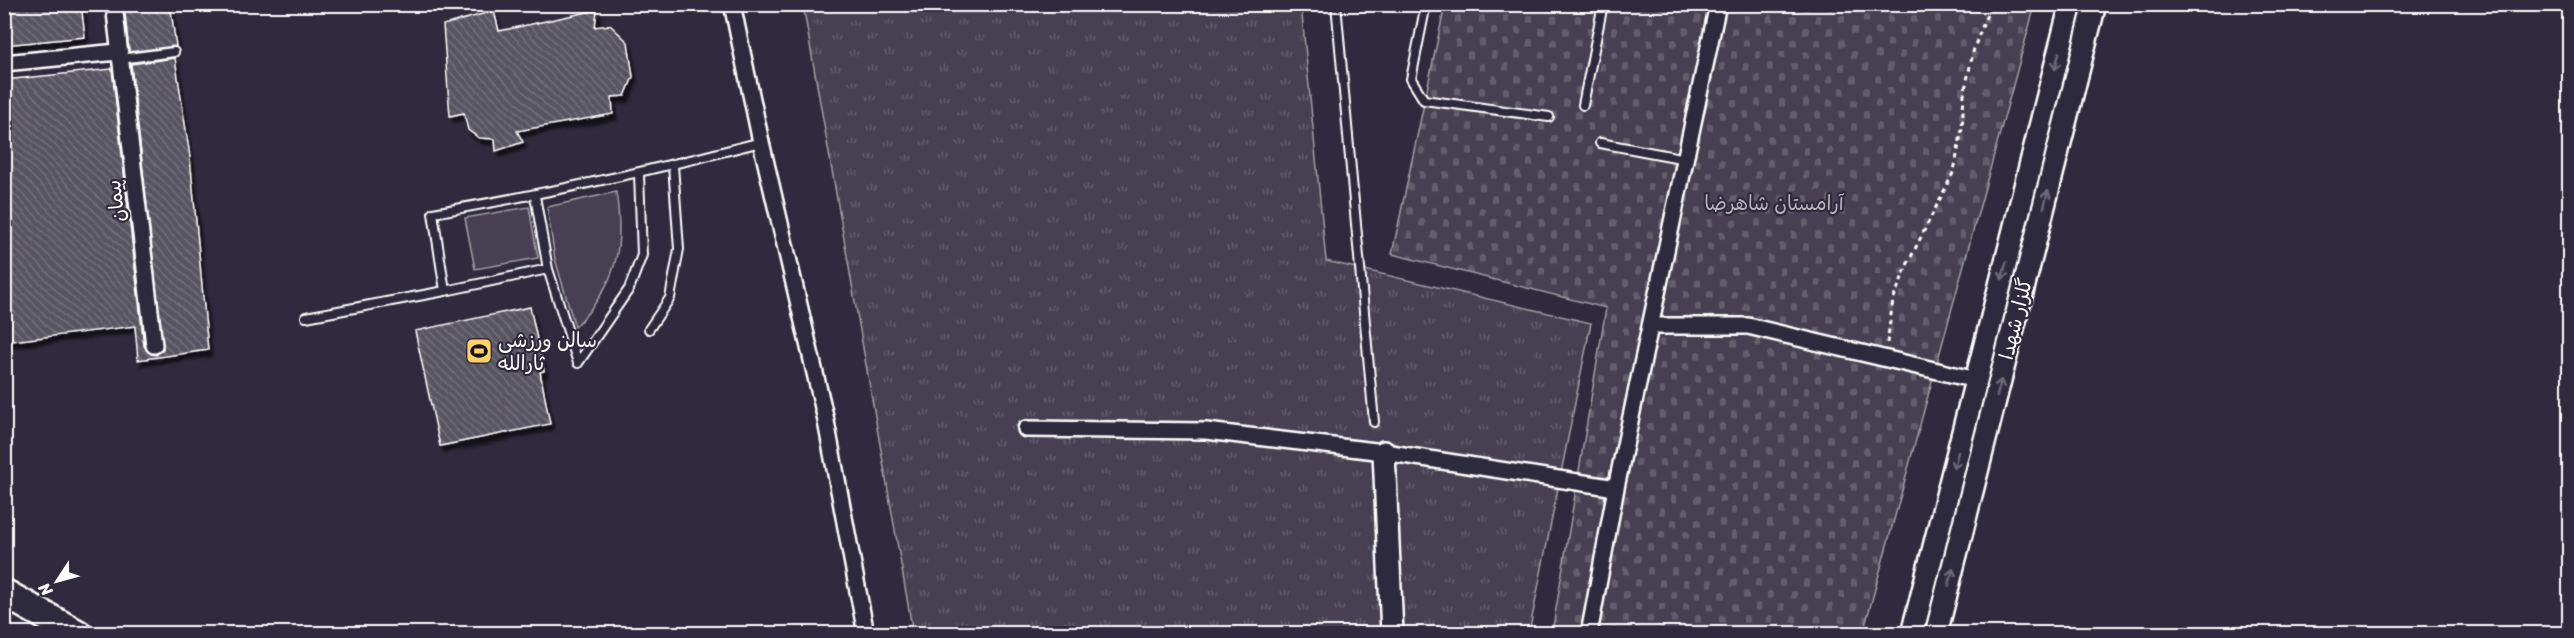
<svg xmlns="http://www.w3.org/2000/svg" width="2574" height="638" viewBox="0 0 2574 638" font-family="Sriracha,'Playpen Sans Arabic',sans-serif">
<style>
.grass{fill:#464152;stroke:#a2a0a8;stroke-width:1.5}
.cemetery{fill:url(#cemetery-stones);stroke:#a2a0a8;stroke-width:1.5}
.park{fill:url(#park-tufts);stroke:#a2a0a8;stroke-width:1.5}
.building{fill:url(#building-back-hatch);stroke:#fff;stroke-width:1.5;filter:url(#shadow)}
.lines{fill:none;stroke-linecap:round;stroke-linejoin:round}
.lane-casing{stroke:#fff;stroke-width:12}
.street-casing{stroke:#fff;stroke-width:20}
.secondary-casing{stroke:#fff;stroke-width:26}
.highway-casing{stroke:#fff;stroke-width:32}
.path{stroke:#fff;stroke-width:3;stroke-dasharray:4.5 4.5;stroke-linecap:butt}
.lane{stroke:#2f2a3d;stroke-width:8}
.street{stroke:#2f2a3d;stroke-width:15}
.secondary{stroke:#2f2a3d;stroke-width:21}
.highway{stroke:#2f2a3d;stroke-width:27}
.oneway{stroke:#6d6a77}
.labels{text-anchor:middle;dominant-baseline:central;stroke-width:4.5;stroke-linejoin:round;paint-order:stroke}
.street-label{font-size:20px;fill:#fff;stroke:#2f2a3d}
.park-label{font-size:20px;fill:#b5b3ba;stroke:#2f2a3d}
.poi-label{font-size:20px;fill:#fff;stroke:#2f2a3d;text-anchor:start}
</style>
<defs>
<pattern id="cemetery-stones" width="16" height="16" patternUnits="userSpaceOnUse" patternTransform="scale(1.5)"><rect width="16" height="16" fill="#464152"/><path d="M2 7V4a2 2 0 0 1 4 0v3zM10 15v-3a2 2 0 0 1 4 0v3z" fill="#625e6c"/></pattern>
<pattern id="park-tufts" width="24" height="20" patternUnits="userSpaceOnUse" patternTransform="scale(1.5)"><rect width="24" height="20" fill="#464152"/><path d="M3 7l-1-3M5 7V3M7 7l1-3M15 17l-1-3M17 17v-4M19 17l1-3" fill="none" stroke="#625e6c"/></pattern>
<pattern id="building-back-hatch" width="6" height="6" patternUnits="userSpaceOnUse" patternTransform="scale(1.5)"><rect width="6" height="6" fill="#595564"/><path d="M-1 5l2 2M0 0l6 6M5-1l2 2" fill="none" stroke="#726e7b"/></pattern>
<filter id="shadow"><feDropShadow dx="3.5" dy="6" stdDeviation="1.5" flood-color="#0009"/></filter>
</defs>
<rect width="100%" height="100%" fill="#2f2a3d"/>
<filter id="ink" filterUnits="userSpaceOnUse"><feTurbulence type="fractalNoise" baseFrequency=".0167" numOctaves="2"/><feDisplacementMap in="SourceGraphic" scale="12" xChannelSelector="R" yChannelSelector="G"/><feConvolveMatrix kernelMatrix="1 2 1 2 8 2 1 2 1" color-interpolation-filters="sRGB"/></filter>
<g filter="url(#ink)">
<!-- grass -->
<path class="grass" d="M616 192C625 250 616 285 575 327L555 259 547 207Z
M529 207 538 258 475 269 465 218Z"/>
<!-- cemetery -->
<path class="cemetery" d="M1445 5H2035L1863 633H1552L1606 308 1392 254Z"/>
<!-- park -->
<path class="park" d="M803 5H1301L1326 261 1591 323 1529 633H913Z"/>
<!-- building -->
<path class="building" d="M4 4H81L85 37 4 45Z
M124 4H170L176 46 129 52Z
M597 10 595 27 610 25 628 42 633 77 625 96 612 97 613 114 517 131 523 142 496 151 495 139 479 138 468 130 464 113 450 116 443 25 494 11 499 31Z
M175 58 190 157 208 350 138 360 135 326 4 342V80L112 69 144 346 151 354 156 355 163 349 131 64Z
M530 307 544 371 540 372 550 424 440 446 415 331Z"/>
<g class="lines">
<defs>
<path id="lane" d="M1336 4 1374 422
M1426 4 1411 79 1424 100 1549 117
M120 59 174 52
M1583 105 1603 4
M1600 143 1686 159
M535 196 548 269 445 291 433 213C544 194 652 171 761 142
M548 269 578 363
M306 317 445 291
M649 329 670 298 679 249 673 165
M578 363 629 289 642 255 639 174"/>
<path id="street" d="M114 4 154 345
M732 4 761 142 825 416 866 634
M4 63 118 52
M1651 326H1748L1976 380
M1026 429 1206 431 1384 452 1616 488
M1589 634 1616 488 1718 4"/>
<path id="secondary" d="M1384 452 1392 634
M1912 634 2071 4
M1936 634 2095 4"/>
<path id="highway" d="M4 593 78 634"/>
</defs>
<!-- lane casing -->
<use href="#lane" class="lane-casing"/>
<!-- street casing -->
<use href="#street" class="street-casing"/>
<!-- secondary casing -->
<use href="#secondary" class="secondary-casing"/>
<!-- highway casing -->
<use href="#highway" class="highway-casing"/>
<!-- path -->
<path class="path" d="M1887 343 1893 300 1908 263 1954 171 1962 129 1964 94 1974 48 1991 4"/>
<!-- lane -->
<use href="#lane" class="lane"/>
<!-- street -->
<use href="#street" class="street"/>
<!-- secondary -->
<use href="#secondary" class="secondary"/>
<!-- highway -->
<use href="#highway" class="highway"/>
</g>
<!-- one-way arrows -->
<defs><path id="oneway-shaft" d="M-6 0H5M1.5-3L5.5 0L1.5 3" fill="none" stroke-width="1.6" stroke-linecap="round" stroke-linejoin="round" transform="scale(1.5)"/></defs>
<g class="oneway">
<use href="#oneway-shaft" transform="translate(2057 61) rotate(104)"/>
<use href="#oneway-shaft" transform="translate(2046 199) rotate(-76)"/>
<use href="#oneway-shaft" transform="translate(2004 271) rotate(105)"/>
<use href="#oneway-shaft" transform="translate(1999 388) rotate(-76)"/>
<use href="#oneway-shaft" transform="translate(1956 460) rotate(104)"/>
<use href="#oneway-shaft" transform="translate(1951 577) rotate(-76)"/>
</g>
</g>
<!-- icons -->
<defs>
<symbol id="stadium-square" viewBox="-11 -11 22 22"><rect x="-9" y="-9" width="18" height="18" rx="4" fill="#ffd166" stroke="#2f2a3d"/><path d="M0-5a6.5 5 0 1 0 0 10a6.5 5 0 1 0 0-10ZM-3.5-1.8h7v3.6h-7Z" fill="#111"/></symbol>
</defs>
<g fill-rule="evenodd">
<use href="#stadium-square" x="464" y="336" width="30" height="30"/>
</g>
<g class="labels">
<!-- street labels -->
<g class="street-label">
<text transform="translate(116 201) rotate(-97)">پیمان</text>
<text transform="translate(2016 319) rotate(-76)">گلزار شهدا</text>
</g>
<!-- park labels -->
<g class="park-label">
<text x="1774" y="203">آرامستان شاهرضا</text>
</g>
<!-- poi labels -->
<g class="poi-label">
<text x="498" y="340">سالن ورزشی<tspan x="498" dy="23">ثارالله</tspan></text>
</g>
</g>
<!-- margin -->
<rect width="2574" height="638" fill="none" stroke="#2f2a3d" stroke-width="24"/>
<rect x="12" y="12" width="2550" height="614" fill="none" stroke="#fff" stroke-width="2" filter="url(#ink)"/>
<!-- north arrow -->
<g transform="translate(57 581) rotate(234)" stroke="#2f2a3d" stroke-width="4.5" paint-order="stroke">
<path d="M0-4.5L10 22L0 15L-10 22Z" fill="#ffffff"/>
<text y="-9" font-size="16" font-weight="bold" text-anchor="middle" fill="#ffffff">N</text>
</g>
</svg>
